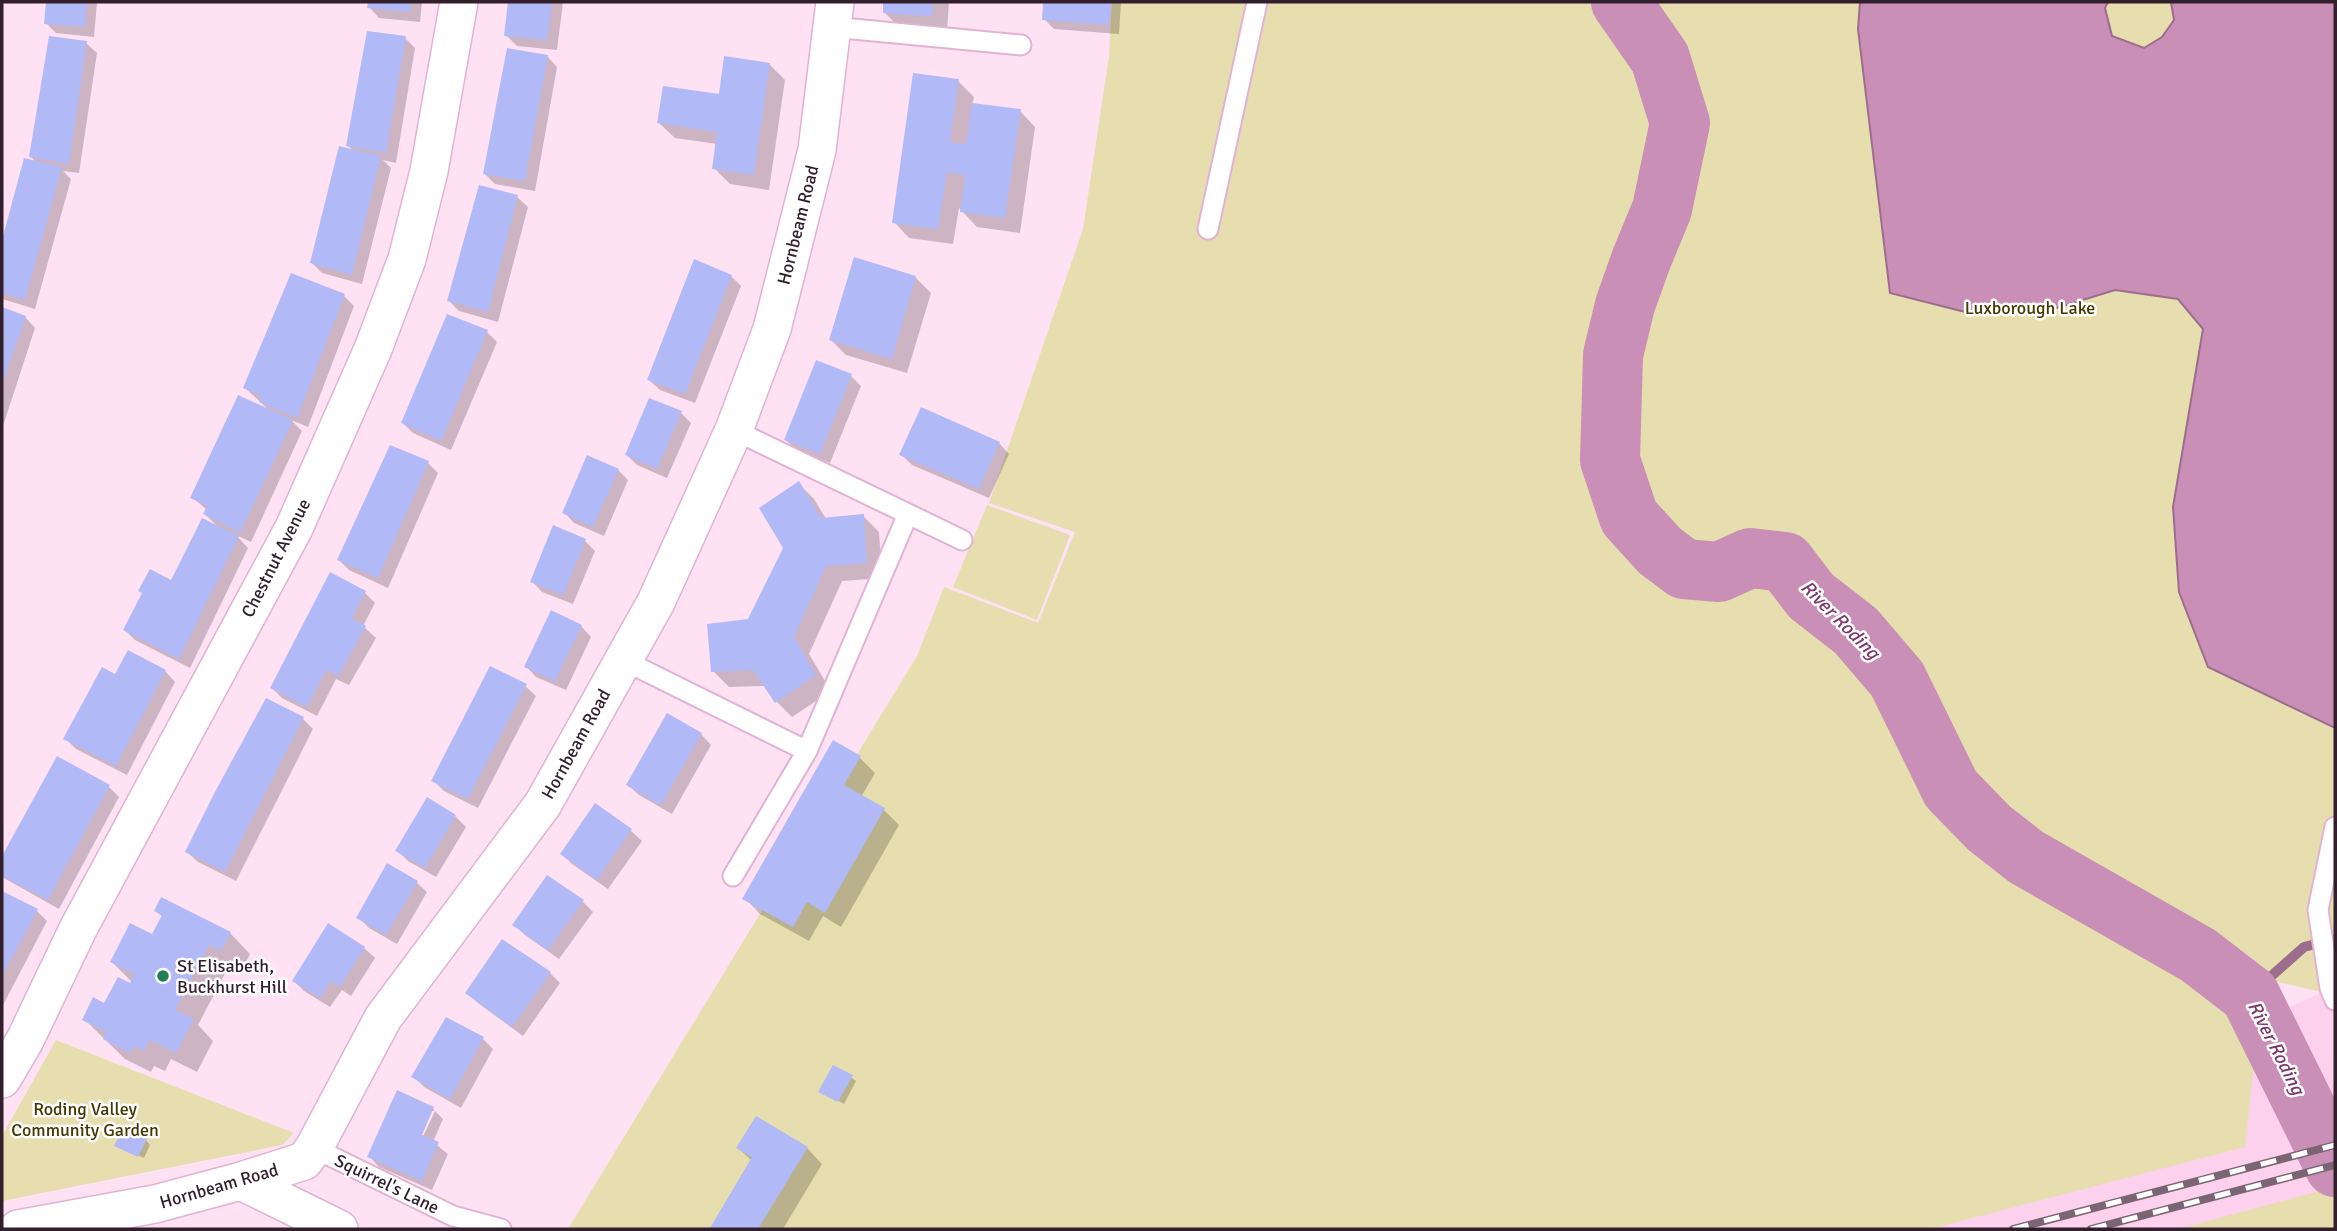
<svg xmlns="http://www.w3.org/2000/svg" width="2337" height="1231" viewBox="0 0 2337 1231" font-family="Signika,sans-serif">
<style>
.built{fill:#fdd0ee}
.green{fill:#e6deaf}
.water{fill:#ca8fb7;stroke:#9c6d8d;stroke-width:2}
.shadow{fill:#0003;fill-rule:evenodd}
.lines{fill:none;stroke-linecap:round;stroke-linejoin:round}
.stream{stroke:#9c6d8d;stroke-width:10}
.river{stroke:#ca8fb7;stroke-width:60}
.building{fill:#b2b9f7}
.lane-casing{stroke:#e2b2d2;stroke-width:23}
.street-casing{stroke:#e2b2d2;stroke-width:40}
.lane{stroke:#fff;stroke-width:19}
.street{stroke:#fff;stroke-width:37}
.rail-casing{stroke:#7b6574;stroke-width:8}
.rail{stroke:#fff;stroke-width:5;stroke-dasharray:16;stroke-linecap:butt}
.poi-dot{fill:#227e54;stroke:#fff;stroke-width:2.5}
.labels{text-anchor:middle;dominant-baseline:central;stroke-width:5;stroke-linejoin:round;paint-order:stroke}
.street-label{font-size:18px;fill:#311f2c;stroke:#fff}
.park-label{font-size:18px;fill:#423800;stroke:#fff}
.poi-label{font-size:18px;fill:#311f2c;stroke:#fff;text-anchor:start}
.water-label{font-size:19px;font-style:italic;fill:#7d376a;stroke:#fff}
</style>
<rect width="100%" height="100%" fill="#ffe1f4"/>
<!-- built -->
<path class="built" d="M2335 986V1229H1328L2175 1060Z"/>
<!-- green -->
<path class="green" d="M1112 2H2335V986L2321 992 2278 982 2262 990 2245 1147 1930 1229H568L917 656 944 587 1038 623 1075 532 989 503 1083 229 1109 56Z
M987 505 1070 535 1037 620 953 587Z
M56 1040 294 1133 282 1145 2 1201V1136Z
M2335 1187V1229H2178Z"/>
<!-- water -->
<path class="water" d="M1860 2H2108L2105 8 2112 36 2144 48 2162 37 2174 20 2171 2H2335V728L2208 667 2179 592 2173 507 2203 329 2178 299 2115 290 2047 311 1965 312 1890 293 1858 29Z"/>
<!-- shadow -->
<path class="shadow" d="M48 2H97L94 37 56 33 46 23Z
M369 2H422L420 22 379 18 369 7Z
M510 2H563L557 50 517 46 506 35Z
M885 2H949L947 31 900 28 885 13Z
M1045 2H1121L1119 34 1054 29 1044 19Z
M405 38 415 48 396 163 383 160 391 168 362 284 322 273 312 263 354 152 348 145Z
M86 43 97 53 79 173 63 171 71 179 35 309 2 299V244L25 160 37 163 31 157Z
M547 56 557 67 535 191 495 184 485 174Z
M769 64 785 80 769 190 730 184 714 168 717 144 675 138 659 123 721 96Z
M958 81 974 97 972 105 1020 111 1035 127 1020 233 977 227 959 208 953 244 909 238 894 222Z
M517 197 528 207 498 322 459 311 449 301Z
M731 276 741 286 695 403 660 390 649 380Z
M915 277 931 293 907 373 846 355 831 340Z
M344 296 354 306 308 427 291 420 302 431 251 542 236 535 248 548 190 668 135 640 125 630 171 582 218 527 205 514 207 510 192 497 270 411 245 388Z
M2 309 25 317 35 328 2 429Z
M487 332 497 342 451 450 413 433 403 423Z
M851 376 861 386 830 463 796 450 786 440Z
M681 413 691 423 667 478 637 465 627 455Z
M999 443 1009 454 989 498 912 465 901 454Z
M428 463 438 473 388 588 349 570 339 560Z
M618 470 628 480 604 536 574 523 564 512Z
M798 483 814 499 826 519 863 516 879 532 882 578 842 581 809 654 831 691 792 717 777 702 766 686 729 687 713 671 750 621 785 548Z
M585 541 595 551 573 604 542 592 532 581Z
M365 593 375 603 363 626 376 638 349 685 336 679 317 716 282 698 272 688Z
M581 626 591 637 566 690 536 677 526 666Z
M165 671 175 682 127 775 76 749 65 738Z
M525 686 536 696 478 808 444 791 434 781Z
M303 719 313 729 236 881 198 862 187 852Z
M701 734 711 745 672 814 639 795 628 785Z
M859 757 875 773 861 797 884 810 899 825 841 927 823 916 809 941 760 914 745 898Z
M58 759 109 787 119 797 59 909 2 877V860Z
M427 800 455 816 466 827 436 877 408 861 397 850Z
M595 806 631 831 642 841 608 889 572 864 562 854Z
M416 882 427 892 397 944 369 928 358 917Z
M2 893 37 911 47 921 2 1007Z
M583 902 593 912 559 959 525 935 515 925Z
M156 911 230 933 250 954 242 970 230 964 198 1025 213 1041 197 1072 171 1059 165 1071 154 1066 151 1072 125 1059 84 1019 131 985 132 982 112 962 153 937 163 917Z
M364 948 375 958 351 996 342 990 330 1007 304 991 294 981Z
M550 973 560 983 523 1036 478 1003 468 993Z
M447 1019 483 1039 493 1049 461 1108 424 1087 413 1076Z
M851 1077 856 1081 844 1104 823 1092Z
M433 1109 443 1119 433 1142 448 1154 432 1190 379 1167 369 1156ZM431 1111H435L420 1143 416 1142Z
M146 1140 150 1145 144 1158 117 1146Z
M738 1148H807L822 1164 783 1229H714L712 1227 752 1161Z"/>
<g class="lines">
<!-- stream -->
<path class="stream" d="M2250 995 2304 947 2335 939"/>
<!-- river -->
<path class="river" d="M1621 2 1660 58 1680 123 1662 209 1641 260 1625 305 1613 355 1610 460 1629 517 1660 551 1684 569 1719 572 1750 558 1785 562 1811 596 1856 631 1897 679 1951 789 1989 828 2026 857 2198 955 2250 995 2335 1167"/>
</g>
<!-- building -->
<path class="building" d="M46 2H87L85 27 44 24Z
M368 2H411L410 12 367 8Z
M508 2H552L547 40 504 36Z
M883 2H933L932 16 883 13Z
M1043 2H1111L1109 25 1042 20Z
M367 31 406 36 386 153 346 146Z
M49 36 87 41 69 164 29 157Z
M507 48 548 55 525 181 483 174Z
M724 56 770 63 754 175 712 169 717 132 657 123 663 86 719 94Z
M913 73 959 79 950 142 966 144 972 103 1021 109 1005 218 960 212 965 175 947 172 938 229 892 223Z
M339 146 381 156 352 275 310 263Z
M24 158 62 167 25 300 2 293V240Z
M479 185 518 195 488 312 447 301Z
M854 257 916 276 892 359 829 340Z
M694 259 732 275 685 394 647 380Z
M291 273 345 294 297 418 259 402 261 396 243 388Z
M2 307 26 316 2 385Z
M447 314 488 330 441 441 401 423Z
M816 360 852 374 820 454 784 440Z
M238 395 293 420 240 533 203 514 207 506 190 498Z
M649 398 682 411 657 469 625 455Z
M921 407 1000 442 979 489 899 455Z
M390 445 429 461 378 578 337 560Z
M587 455 619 469 593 527 562 513Z
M799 481 821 518 864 514 867 563 826 566 794 637 816 675 775 703 753 670 711 672 707 624 748 619 783 548 759 508Z
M202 518 239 536 179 659 123 630 142 593 138 591 150 569 171 580Z
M553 525 586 539 563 595 530 582Z
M330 572 366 591 352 618 366 626 338 676 326 670 307 707 270 688Z
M551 610 582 625 555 681 524 667Z
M128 650 166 670 116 766 63 739 102 667 115 674Z
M490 666 527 684 468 799 431 781Z
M266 698 304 717 225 872 185 852 216 790Z
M667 713 702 733 661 805 626 785Z
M833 740 861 756 844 785 885 808 825 913 807 902 793 927 742 899Z
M57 756 110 785 48 900 2 876V856Z
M427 797 456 815 425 868 395 851Z
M595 803 632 829 597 880 560 854Z
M387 863 418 881 386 935 356 918Z
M547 875 584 900 548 950 512 925Z
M2 891 38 909 2 977Z
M161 897 231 932 221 951 209 945 175 1010 194 1019 176 1053 150 1040 144 1051 134 1046 130 1053 103 1039 106 1032 82 1020 93 997 104 1003 118 977 130 983 134 974 110 962 130 923 152 934 162 915 154 911Z
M328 923 365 947 340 987 331 981 320 998 292 981Z
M502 939 551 972 512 1027 465 993Z
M446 1017 484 1037 450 1099 411 1077Z
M833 1065 853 1075 838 1102 818 1092Z
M397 1090 434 1107 422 1135 439 1142 422 1181 367 1157Z
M756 1116 808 1147 758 1229H713L710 1228 752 1157 736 1148Z
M123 1128 147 1139 138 1157 114 1146Z"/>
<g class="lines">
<defs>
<path id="lane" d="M832 27 1021 45
M1208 229 1257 2
M734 430 962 540
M623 660 807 751
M2335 827 2318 910 2330 988 2335 1000
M733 876 807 751 908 514
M314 1148 453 1216 501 1229"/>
<path id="street" d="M2 1079 25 1040 78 929 294 528 373 349 407 259 429 171 459 2
M241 1181 339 1229
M18 1229 155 1204 241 1181 304 1161 314 1148 383 1018 543 804 656 602 734 430 772 329 817 150 835 2"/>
</defs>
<!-- lane casing -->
<use href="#lane" class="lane-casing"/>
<!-- street casing -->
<use href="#street" class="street-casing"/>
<!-- lane -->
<use href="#lane" class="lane"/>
<!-- street -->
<use href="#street" class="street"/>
<defs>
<path id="rail" d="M2013 1229 2335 1145
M2091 1229 2335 1165"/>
</defs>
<!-- rail casing -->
<use href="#rail" class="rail-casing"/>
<!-- rail -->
<use href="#rail" class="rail"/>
</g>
<!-- markers -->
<circle class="poi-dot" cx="163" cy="976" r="7"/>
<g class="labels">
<!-- street labels -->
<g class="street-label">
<text transform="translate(798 225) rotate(-76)">Hornbeam Road</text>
<text transform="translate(276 558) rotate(-63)">Chestnut Avenue</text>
<text transform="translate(576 744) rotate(-61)">Hornbeam Road</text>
<text transform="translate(387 1184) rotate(26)">Squirrel's Lane</text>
<text transform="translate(219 1186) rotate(-16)">Hornbeam Road</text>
</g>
<!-- park labels -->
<g class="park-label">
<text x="2030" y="308">Luxborough Lake</text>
<text x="85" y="1109">Roding Valley<tspan x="85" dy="21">Community Garden</tspan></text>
</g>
<!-- poi labels -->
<g class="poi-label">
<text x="177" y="966">St Elisabeth,<tspan x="177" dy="21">Buckhurst Hill</tspan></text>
</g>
<!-- water labels -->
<g class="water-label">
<text transform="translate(1840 620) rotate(45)">River Roding</text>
<text transform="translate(2276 1048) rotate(63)">River Roding</text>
</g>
</g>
<!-- border -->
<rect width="2337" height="1231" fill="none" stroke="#311f2c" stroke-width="7"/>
</svg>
